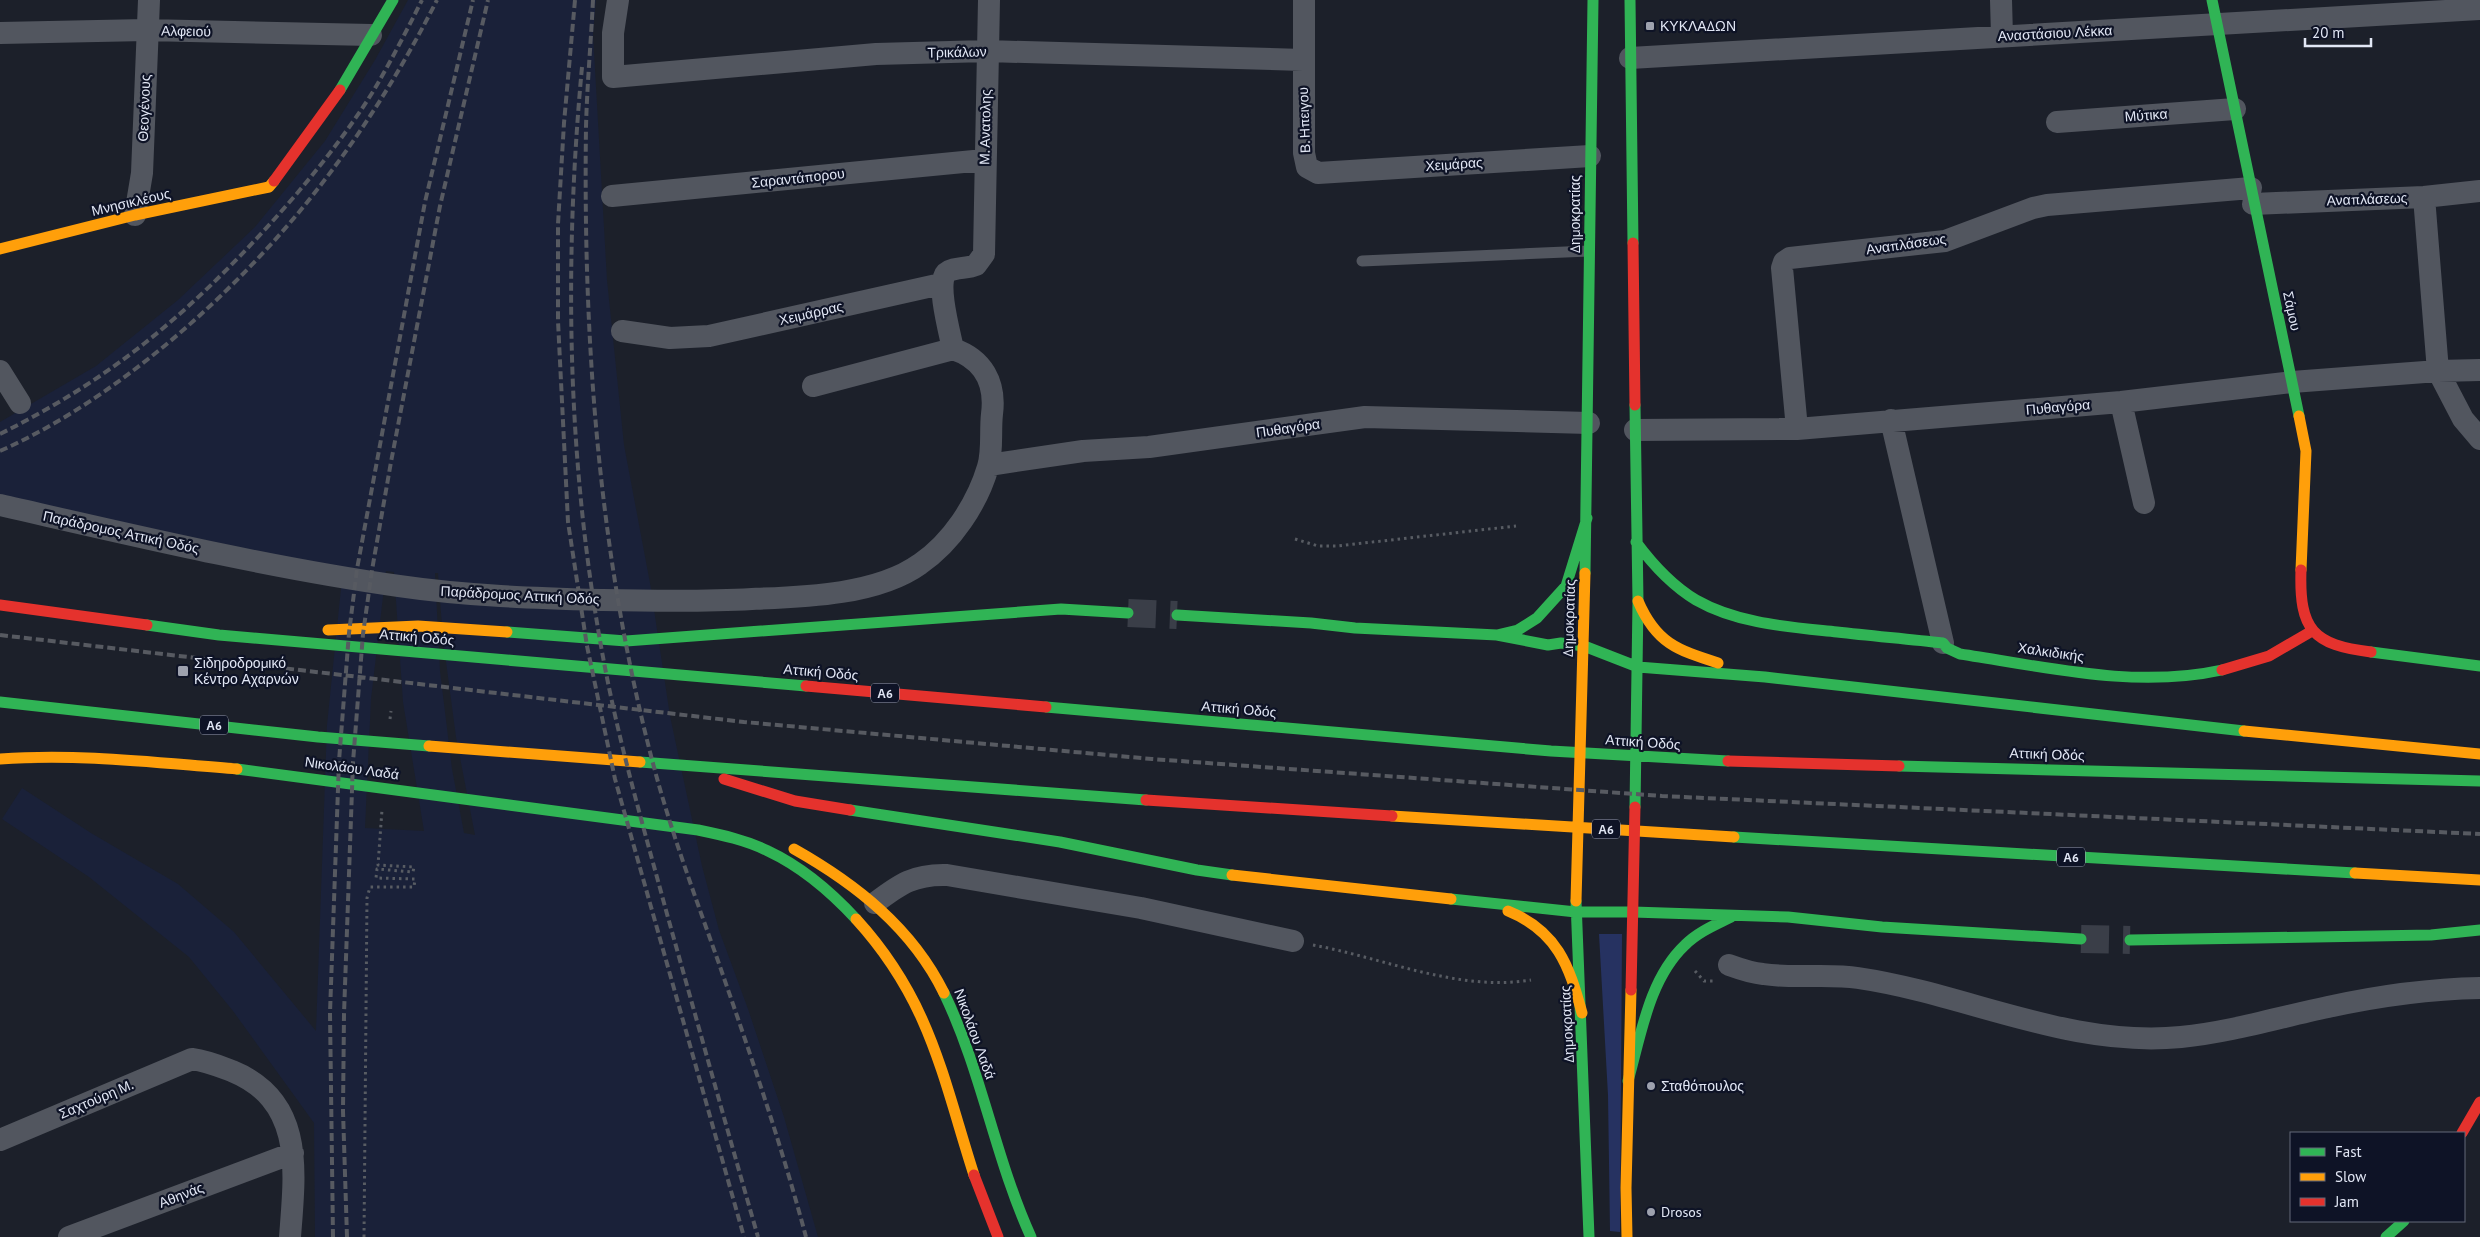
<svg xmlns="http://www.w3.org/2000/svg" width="2480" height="1237" viewBox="0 0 2480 1237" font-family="'PT Sans',sans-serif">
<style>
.built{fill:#1a2139;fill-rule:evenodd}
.green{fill:#263261}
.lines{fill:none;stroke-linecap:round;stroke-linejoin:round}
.highway-tunnel{stroke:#3a3e48;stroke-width:28;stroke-dasharray:28 14;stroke-linecap:butt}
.path{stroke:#585c63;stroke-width:3;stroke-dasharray:2.5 4;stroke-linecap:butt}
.lane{stroke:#52565f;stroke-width:11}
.street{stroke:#52565f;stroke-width:22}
.fast{stroke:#30b455;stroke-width:11}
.slow{stroke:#ff9f0a;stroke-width:11}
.jam{stroke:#e5322d;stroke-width:11}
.rail{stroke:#575a61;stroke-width:4;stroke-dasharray:8 4;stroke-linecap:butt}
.poi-dot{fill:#9da1ae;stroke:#0e1326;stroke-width:2}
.labels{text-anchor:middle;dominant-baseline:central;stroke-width:4.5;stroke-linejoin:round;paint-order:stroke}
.shield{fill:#0e1326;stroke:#a2a7b7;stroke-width:1}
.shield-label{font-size:12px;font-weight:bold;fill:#e2e7f5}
.poi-label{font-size:14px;fill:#e2e7f5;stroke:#0e1326;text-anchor:start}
.street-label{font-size:14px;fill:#e2e7f5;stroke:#0e1326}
</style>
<rect width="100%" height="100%" fill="#1c202a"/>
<!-- built -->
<path class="built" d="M408 0H596L593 34 607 280 624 445 650 583 670 716 702 866 719 930 748 1009 784 1117 818 1237H315L314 1123 233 1011 189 957 89 877 2 819 22 788 91 833 178 884 234 932 316 1031 327 725 343 569 0 497V422L96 366 178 300 255 227 325 141 375 60ZM386 571 394 572 403 702 424 831 365 828 371 699ZM435 573H438L443 639 456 737 475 835 464 833 452 769 440 671Z"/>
<!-- green -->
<path class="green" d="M1599 934H1622L1620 1232 1610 1231 1608 1095Z"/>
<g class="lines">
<!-- highway-tunnel -->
<path class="highway-tunnel" d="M1128 613 1177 615
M2081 939 2130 940"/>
<!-- path -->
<path class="path" d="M1295 539 1318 546H1337L1516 526
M390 719 391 711
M1313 945C1384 958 1458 992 1531 980
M1695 971 1704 981H1716
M364 1237 367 898 370 887H414L415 879 376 878 377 869 413 872 414 867 378 865 382 810"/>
<!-- lane -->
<path class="lane" d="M1362 261 1589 251"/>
<!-- street -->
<path class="street" d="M618 0 613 33V77L876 54 987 51 1303 60
M1304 0V153L1307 167 1318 173 1590 156
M2001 0 2002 36
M0 33 146 30 371 35
M1630 58 2480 9
M2057 122 2235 109
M612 196 984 160
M2424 197 2438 371 2463 419 2480 439
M2253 204 2424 197 2480 191
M135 215 142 173 149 0
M622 331 670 338 709 336 941 284
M0 371 20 403
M813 386 953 349
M2121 402 2144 503
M1891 420 1943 643
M1797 429 1782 268 1784 262 1790 258 1945 241 2033 208 2047 205 2251 188
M1635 430 1797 429 2121 402 2292 382 2438 371 2480 370
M989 465 1083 451 1149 447 1365 417 1589 423
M0 505C132 535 265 567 399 586 467 596 535 598 602 600 652 601 702 602 752 599 804 597 877 595 920 564 952 542 977 504 988 467 993 451 990 431 992 414 996 383 983 359 953 349 950 334 936 283 946 273 953 267 967 269 976 265L984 254 989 0
M875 903C900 884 914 874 947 875L1141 908 1293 941
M1729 965C1740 969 1751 973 1763 974 1794 979 1827 973 1858 978 1967 994 2069 1048 2181 1037 2231 1032 2280 1017 2328 1007 2378 996 2429 989 2480 988
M0 1140 192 1059C207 1061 219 1066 232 1071 305 1101 295 1171 290 1237
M69 1237 293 1153"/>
<!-- fast -->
<path class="fast" d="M1630 0 1633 243
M2212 0 2299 416
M340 90 393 0
M1636 542C1653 565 1671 585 1696 600 1738 624 1790 627 1837 632 1872 636 1908 639 1943 643L1947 648 1960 654C2047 667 2135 689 2222 670
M1585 573 1593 0
M1177 615 1311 623 1355 628 1497 635 1548 645 1561 643 1584 646
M147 625 219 635 806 686
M507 632 626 641 1061 609 1128 613
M1497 635 1518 630 1537 618 1566 586 1587 518
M1584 646 1638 667
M2371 652 2480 666
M1638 667 1765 677 2244 731
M0 702 318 737 429 746
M1046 707 1551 751 1728 761
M640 762 1146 800
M1899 766 2480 781
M237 769 698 830C722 835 746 840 768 851 800 866 832 893 856 919
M1635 807 1638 601 1635 405
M850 810 1060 842 1197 870 1232 875
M1734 837 2355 873
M1451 899 1576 912
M1576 901 1589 1237
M1576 912H1633
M1633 912 1788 917 1882 927 2081 939
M2130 940 2431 935 2480 930
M944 993C982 1072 995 1158 1031 1237
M1628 1081C1641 1035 1649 979 1685 945 1698 932 1715 925 1731 917
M2386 1237 2404 1221"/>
<!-- slow -->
<path class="slow" d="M0 249 135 215 269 187 274 181
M2299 416 2306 451 2301 570
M1638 601C1656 643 1677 650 1718 663
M328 630 418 626 507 632
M2244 731 2480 754
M429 746 640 762
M0 759C79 753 158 763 237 769
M1392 816 1734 837
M794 849C856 884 912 928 944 993
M2355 873 2480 880
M1232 875 1451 899
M1576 901 1585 573
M1508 911C1557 931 1569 965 1582 1013
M856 919C930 1000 942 1075 974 1175
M1627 1237 1626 1188 1631 990"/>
<!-- jam -->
<path class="jam" d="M274 181 340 90
M1633 243 1635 405
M2301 570C2299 630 2313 645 2371 652
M0 605 147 625
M2222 670 2269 656 2312 631
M806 686 1046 707
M1728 761 1899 766
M724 779 795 801 850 810
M1146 800 1392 816
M1631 990 1635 807
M2462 1133 2480 1102
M974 1175 998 1237"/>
<!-- rail -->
<path class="rail" d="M575 0 564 123 558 224V321L568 522 587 646 615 779 744 1237
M593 0C591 42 587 85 586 127 583 343 599 562 655 771 672 834 695 896 717 958 749 1050 781 1143 806 1237
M582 67C564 260 567 456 601 646 617 737 643 825 667 914 697 1021 727 1129 758 1237
M0 434C111 379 187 315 270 224 308 182 344 138 374 90 391 61 407 30 422 0
M0 451C61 424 117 385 168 343 284 246 369 134 437 0
M0 635 744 722 1152 759 1662 796 2480 834
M333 1237 330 1013 339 761 349 633 357 569 425 202 473 0
M347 1237 343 1111 344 1014 353 762 363 634 372 570 391 462 440 206 488 0"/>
</g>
<!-- markers -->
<g class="poi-dot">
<rect x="1645" y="21" width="10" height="10" rx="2.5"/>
<rect x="177" y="665" width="12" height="12" rx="2.5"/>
<circle cx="1651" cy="1086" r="5"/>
<circle cx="1651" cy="1212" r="5"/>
</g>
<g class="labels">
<!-- shield labels -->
<g class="shield">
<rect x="871" y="683.5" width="28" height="19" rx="4"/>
<rect x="200" y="715.5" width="28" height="19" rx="4"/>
<rect x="1592" y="819.5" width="28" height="19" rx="4"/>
<rect x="2057" y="847.5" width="28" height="19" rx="4"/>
</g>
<g class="shield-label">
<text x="885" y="693">Α6</text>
<text x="214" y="725">Α6</text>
<text x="1606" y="829">Α6</text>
<text x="2071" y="857">Α6</text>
</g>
<!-- poi labels -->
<g class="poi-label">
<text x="1660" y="26">ΚΥΚΛΑΔΩΝ</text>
<text x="194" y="663">Σιδηροδρομικό<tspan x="194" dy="16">Κέντρο Αχαρνών</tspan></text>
<text x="1661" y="1086">Σταθόπουλος</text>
<text x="1661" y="1212">Drosos</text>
</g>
<!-- street labels -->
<g class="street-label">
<text transform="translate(186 31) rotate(1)">Αλφειού</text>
<text transform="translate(2055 33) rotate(-3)">Αναστάσιου Λέκκα</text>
<text transform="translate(957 52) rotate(-1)">Τρικάλων</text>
<text transform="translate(144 108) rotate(-88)">Θεογένους</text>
<text transform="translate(2146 115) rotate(-4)">Μύτικα</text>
<text transform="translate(1304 120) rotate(-92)">Β. Ηπειγου</text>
<text transform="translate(985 127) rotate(-89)">Μ. Ανατολης</text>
<text transform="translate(1454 164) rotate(-4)">Χειμάρας</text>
<text transform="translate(798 178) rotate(-6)">Σαραντάπορου</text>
<text transform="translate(2367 199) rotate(-2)">Αναπλάσεως</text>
<text transform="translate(131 202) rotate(-13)">Μνησικλέους</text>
<text transform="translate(1575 214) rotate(-90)">Δημοκρατίας</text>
<text transform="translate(1906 244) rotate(-8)">Αναπλάσεως</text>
<text transform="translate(2292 311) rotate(78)">Σάμου</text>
<text transform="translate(811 313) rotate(-13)">Χειμάρρας</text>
<text transform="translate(2058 407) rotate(-5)">Πυθαγόρα</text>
<text transform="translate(1288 428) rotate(-8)">Πυθαγόρα</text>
<text transform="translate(121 532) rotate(12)">Παράδρομος Αττική Οδός</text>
<text transform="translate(520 595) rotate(3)">Παράδρομος Αττική Οδός</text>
<text transform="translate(1569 618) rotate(-88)">Δημοκρατίας</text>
<text transform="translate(417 637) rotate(5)">Αττική Οδός</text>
<text transform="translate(2051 652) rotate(8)">Χαλκιδικής</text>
<text transform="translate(821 672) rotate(5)">Αττική Οδός</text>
<text transform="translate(1239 709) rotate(5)">Αττική Οδός</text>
<text transform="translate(1643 742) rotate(4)">Αττική Οδός</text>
<text transform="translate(2047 754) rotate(2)">Αττική Οδός</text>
<text transform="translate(352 768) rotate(8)">Νικολάου Λαδά</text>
<text transform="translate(1567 1024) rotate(-93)">Δημοκρατίας</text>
<text transform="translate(975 1034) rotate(70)">Νικολάου Λαδά</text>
<text transform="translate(96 1099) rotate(-23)">Σαχτούρη Μ.</text>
<text transform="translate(181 1195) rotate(-21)">Αθηνάς</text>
</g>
</g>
<!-- legend -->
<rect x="2290" y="1132" width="175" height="90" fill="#0e1326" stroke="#636879"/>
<rect x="2300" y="1148" width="25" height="8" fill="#30b455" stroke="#636879"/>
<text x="2335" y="1157" font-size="15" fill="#e2e7f5">Fast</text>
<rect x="2300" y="1173" width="25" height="8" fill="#ff9f0a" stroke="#636879"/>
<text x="2335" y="1182" font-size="15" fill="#e2e7f5">Slow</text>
<rect x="2300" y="1198" width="25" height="8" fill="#e5322d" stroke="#636879"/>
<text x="2335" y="1207" font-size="15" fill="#e2e7f5">Jam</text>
<!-- scale -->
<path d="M2305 38v8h66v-8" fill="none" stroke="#e2e7f5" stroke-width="2.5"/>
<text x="2312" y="38" font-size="15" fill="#e2e7f5" stroke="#0e1326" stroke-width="4" paint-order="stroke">20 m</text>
</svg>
